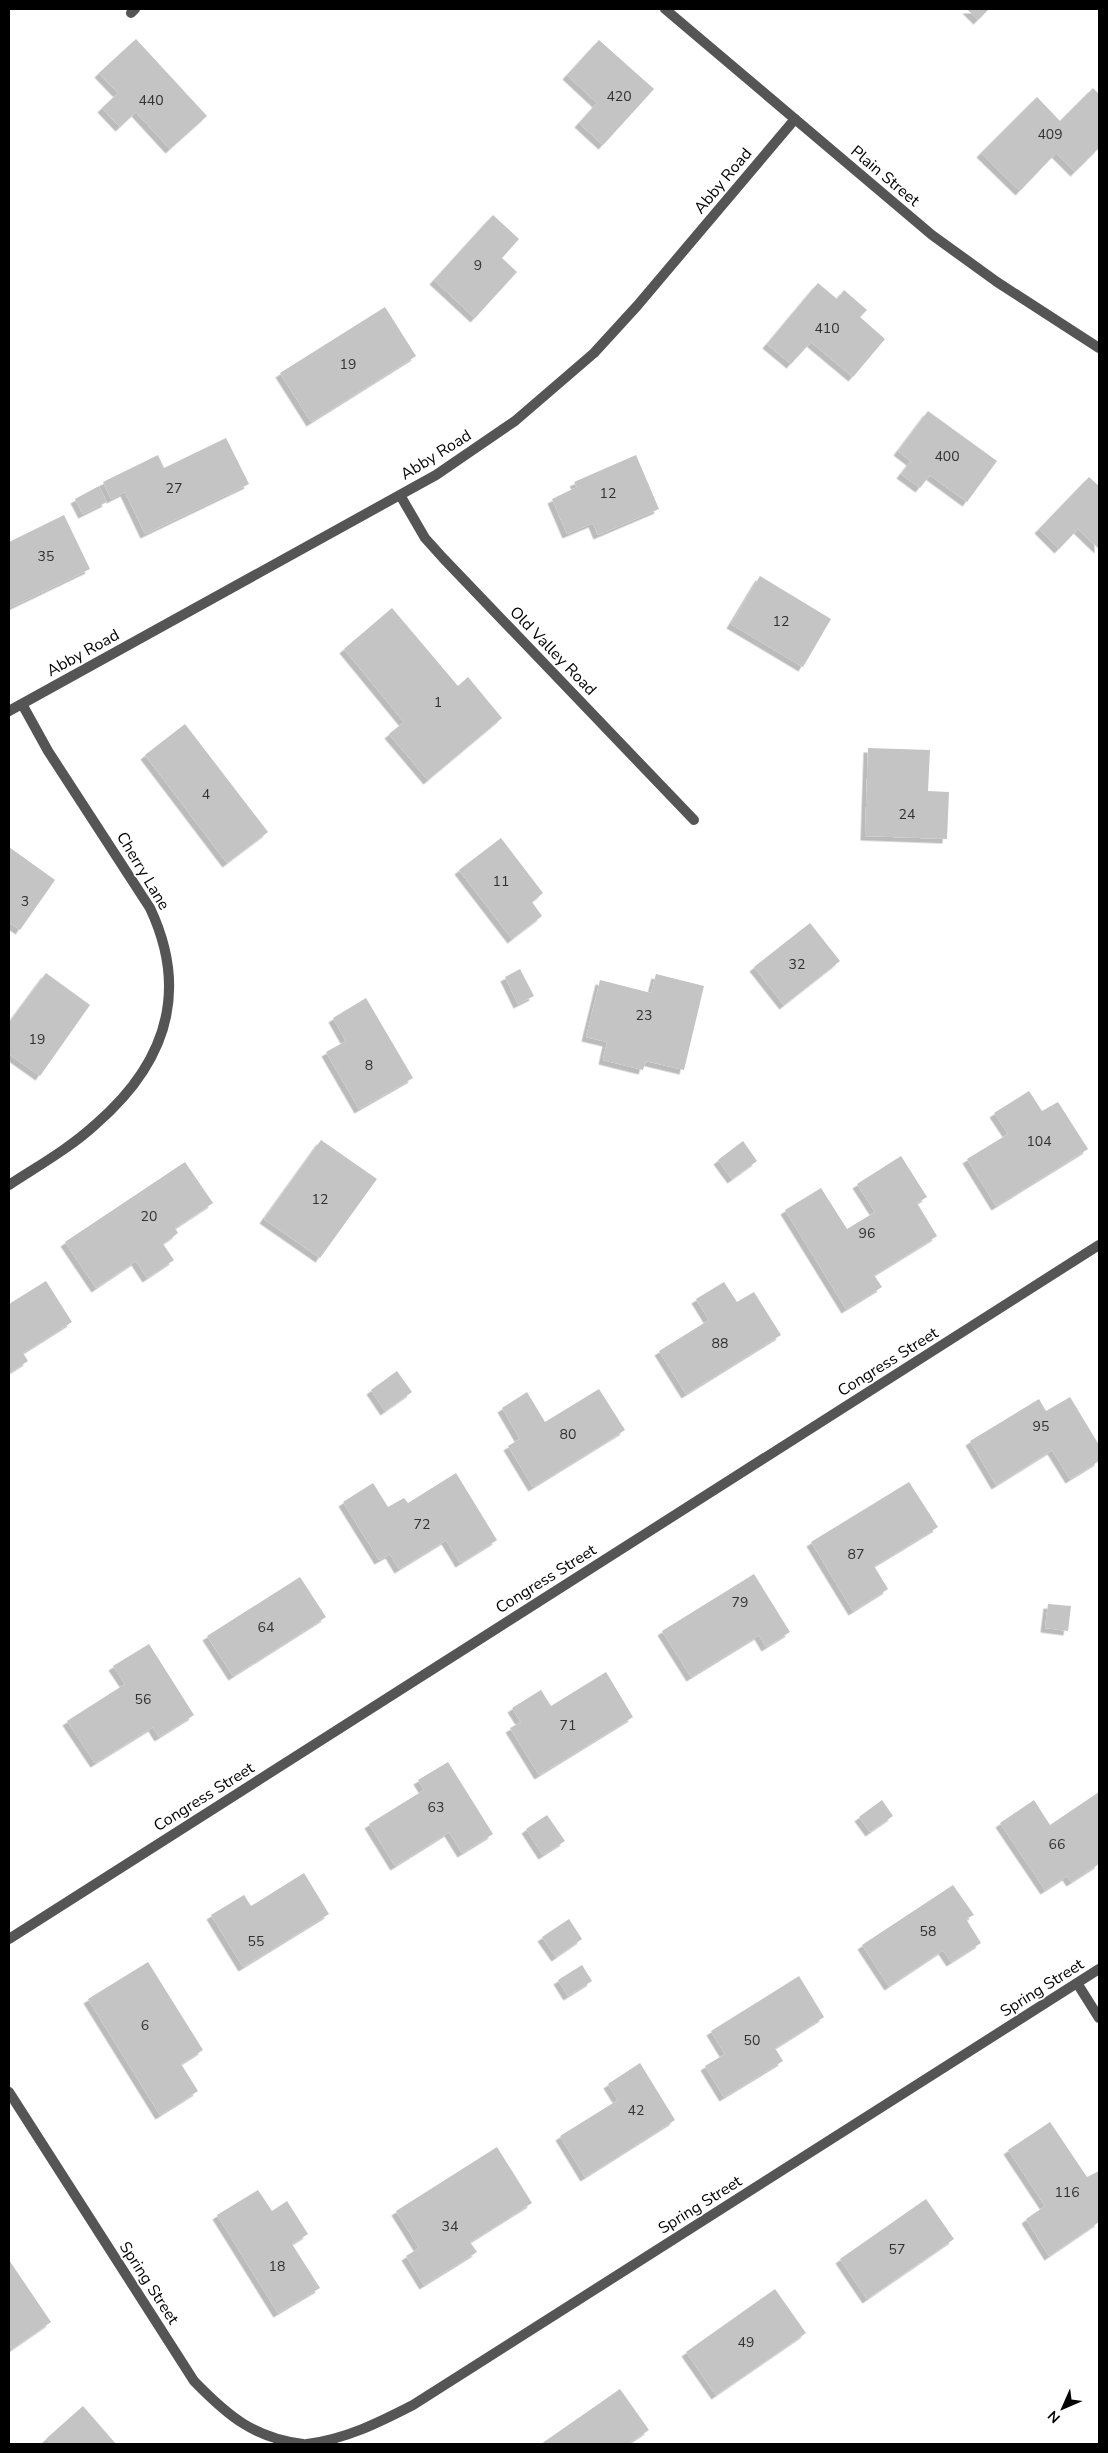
<svg xmlns="http://www.w3.org/2000/svg" width="1108" height="2453" viewBox="0 0 1108 2453" font-family="'Nunito Sans',sans-serif">
<style>
.building{fill:#c4c4c4;filter:url(#shadow)}
.lines{fill:none;stroke-linecap:round;stroke-linejoin:round}
.service{stroke:#555;stroke-width:10}
.minor{stroke:#555;stroke-width:10}
.tertiary{stroke:#555;stroke-width:10}
.labels{text-anchor:middle;dominant-baseline:central;stroke-width:4;stroke-linejoin:round;paint-order:stroke}
.number-label{font-size:14px;fill:#313131}
.street-label{font-size:16px;fill:#000;stroke:#fff}
</style>
<defs>
<filter id="shadow"><feDropShadow dx="-4.5" dy="4.5" stdDeviation="0" flood-color="#0004"/></filter>
</defs>
<rect width="100%" height="100%" fill="#fff"/>
<!-- building -->
<path class="building" d="M967 9H989L978 20Z
M136 39 207 116 170 149 136 112 120 127 102 108 118 93 99 73Z
M599 40 654 89 603 145 579 123 597 103 567 75Z
M1093 88 1099 94V148L1075 172 1056 153 1020 191 981 153 1037 97 1060 121Z
M493 215 519 239 502 258 517 272 475 318 434 280Z
M818 283 837 299 844 290 867 310 860 317 885 339 853 377 811 342 791 364 767 344Z
M385 307 416 356 311 422 280 373Z
M928 411 997 461 967 502 930 475 920 488 901 474 911 461 898 451Z
M226 438 249 484 145 534 125 492 111 499 103 482 158 455 164 468Z
M636 455 659 509 598 535 593 523 567 534 552 499 577 487 574 482Z
M1089 477 1099 486V549L1078 529 1059 549 1039 529Z
M99 486 107 502 83 514 75 499Z
M64 515 90 569 9 608V542Z
M760 576 831 619 803 667 731 624Z
M392 608 458 686 468 677 502 718 428 780 389 734 404 722 344 649Z
M185 724 268 832 227 863 145 755Z
M868 748 930 750 928 791 949 792 947 839 865 836Z
M501 838 543 893 532 902 542 916 512 939 459 870Z
M9 847 55 880 20 930 9 922Z
M810 923 840 961 784 1005 754 967Z
M520 969 534 996 518 1004 505 977Z
M46 973 90 1005 40 1076 9 1054V1023Z
M656 974 704 986 684 1070 646 1061 643 1070 603 1060 607 1042 586 1037 600 980 651 993Z
M366 998 413 1078 359 1109 326 1052 346 1041 333 1018Z
M1029 1091 1042 1111 1058 1102 1088 1149 996 1206 967 1159 1008 1134 994 1113Z
M321 1140 377 1179 320 1258 264 1219Z
M743 1141 757 1161 732 1179 718 1160Z
M901 1156 927 1197 917 1203 937 1236 874 1275 882 1287 846 1309 785 1210 821 1188 847 1229 875 1212 857 1184Z
M185 1162 213 1203 175 1228 178 1233 163 1244 174 1260 147 1278 136 1261 96 1288 65 1242Z
M46 1281 72 1322 23 1353 28 1361 9 1373V1304Z
M724 1282 737 1302 754 1292 781 1335 686 1394 659 1351 709 1320 696 1299Z
M397 1371 412 1392 385 1411 371 1390Z
M599 1389 625 1430 533 1487 508 1446 520 1439 502 1408 527 1392 545 1422Z
M1070 1397 1099 1445V1461L1070 1479 1052 1450 996 1485 970 1441 1039 1399 1046 1411Z
M456 1473 497 1540 460 1563 446 1540 399 1569 390 1554 379 1560 343 1502 373 1483 388 1507 404 1498 408 1503Z
M909 1482 938 1527 874 1566 888 1589 853 1611 811 1542Z
M754 1574 790 1632 766 1647 759 1635 691 1677 662 1631Z
M300 1577 326 1617 233 1676 207 1636Z
M1048 1604 1071 1606 1068 1631 1045 1628Z
M149 1644 194 1715 159 1737 153 1727 95 1763 67 1721 125 1684 113 1666Z
M606 1672 633 1717 539 1775 510 1728 521 1722 512 1708 541 1690 551 1706Z
M448 1762 493 1834 462 1853 449 1832 395 1866 369 1824 424 1790 418 1780Z
M1099 1792V1864L1071 1882 1067 1876 1045 1890 1000 1823 1034 1800 1050 1825Z
M882 1800 893 1816 870 1832 859 1817Z
M547 1815 565 1841 543 1855 526 1829Z
M304 1873 329 1914 243 1967 211 1915 244 1895 251 1906Z
M953 1885 974 1915 966 1919 981 1943 951 1962 943 1950 889 1986 862 1945Z
M569 1919 582 1939 556 1957 542 1937Z
M148 1962 203 2050 181 2064 198 2091 160 2115 88 1999Z
M582 1965 592 1981 568 1996 558 1980Z
M799 1976 824 2017 775 2048 783 2061 724 2097 705 2066 725 2054 711 2031Z
M640 2063 675 2120 585 2177 560 2136 618 2100 608 2084Z
M1050 2122 1087 2177 1099 2171V2222L1049 2256 1026 2219 1045 2206 1008 2150Z
M497 2147 532 2203 470 2242 477 2252 424 2285 406 2256 419 2248 396 2211Z
M258 2190 272 2211 287 2201 308 2234 292 2244 320 2288 278 2313 217 2215Z
M926 2199 954 2239 867 2299 840 2259Z
M9 2260 51 2322 12 2349 9 2344Z
M775 2289 806 2333 716 2395 686 2352Z
M620 2389 649 2430 628 2444H541Z
M83 2406 116 2444H51L46 2439Z"/>
<g class="lines">
<!-- service -->
<path class="service" d="M131 13 135 9"/>
<!-- minor -->
<path class="minor" d="M400 495 425 538 443 558 694 820
M9 711 436 475 515 421 594 353 637 306 795 119
M9 1185C38 1166 70 1148 96 1124 165 1064 190 993 150 908L48 751 22 704
M9 1939 1099 1245
M1077 1983 1099 2018
M9 2092 194 2381C228 2416 254 2438 303 2444
M307 2444C346 2439 378 2423 413 2405L1099 1969"/>
<!-- tertiary -->
<path class="tertiary" d="M665 9 932 235 997 282 1099 348"/>
</g>
<g class="labels">
<!-- number labels -->
<g class="number-label">
<text x="619" y="96">420</text>
<text x="151" y="100">440</text>
<text x="1050" y="134">409</text>
<text x="478" y="265">9</text>
<text x="827" y="328">410</text>
<text x="348" y="364">19</text>
<text x="947" y="456">400</text>
<text x="174" y="488">27</text>
<text x="608" y="493">12</text>
<text x="46" y="556">35</text>
<text x="781" y="621">12</text>
<text x="438" y="702">1</text>
<text x="206" y="794">4</text>
<text x="907" y="814">24</text>
<text x="501" y="881">11</text>
<text x="25" y="901">3</text>
<text x="797" y="964">32</text>
<text x="644" y="1015">23</text>
<text x="37" y="1039">19</text>
<text x="369" y="1065">8</text>
<text x="1039" y="1141">104</text>
<text x="320" y="1199">12</text>
<text x="149" y="1216">20</text>
<text x="867" y="1233">96</text>
<text x="720" y="1343">88</text>
<text x="1041" y="1426">95</text>
<text x="568" y="1434">80</text>
<text x="422" y="1524">72</text>
<text x="856" y="1554">87</text>
<text x="740" y="1602">79</text>
<text x="266" y="1627">64</text>
<text x="143" y="1699">56</text>
<text x="568" y="1725">71</text>
<text x="436" y="1807">63</text>
<text x="1057" y="1844">66</text>
<text x="928" y="1931">58</text>
<text x="256" y="1941">55</text>
<text x="145" y="2025">6</text>
<text x="752" y="2040">50</text>
<text x="636" y="2110">42</text>
<text x="1067" y="2192">116</text>
<text x="450" y="2226">34</text>
<text x="897" y="2249">57</text>
<text x="277" y="2266">18</text>
<text x="746" y="2342">49</text>
</g>
<!-- street labels -->
<g class="street-label">
<text transform="translate(885 176) rotate(40)">Plain Street</text>
<text transform="translate(723 181) rotate(-50)">Abby Road</text>
<text transform="translate(436 455) rotate(-32)">Abby Road</text>
<text transform="translate(553 651) rotate(46)">Old Valley Road</text>
<text transform="translate(83 653) rotate(-29)">Abby Road</text>
<text transform="translate(143 871) rotate(59)">Cherry Lane</text>
<text transform="translate(888 1362) rotate(-32)">Congress Street</text>
<text transform="translate(546 1579) rotate(-32)">Congress Street</text>
<text transform="translate(204 1797) rotate(-32)">Congress Street</text>
<text transform="translate(1042 1988) rotate(-32)">Spring Street</text>
<text transform="translate(700 2205) rotate(-32)">Spring Street</text>
<text transform="translate(149 2283) rotate(57)">Spring Street</text>
</g>
</g>
<!-- border -->
<rect width="1108" height="2453" fill="none" stroke="#000000" stroke-width="20"/>
<!-- north arrow -->
<g transform="translate(1063 2408) rotate(225)" stroke="#ffffff" stroke-width="4" paint-order="stroke">
<path d="M0-4L9 19L0 12L-9 19Z" fill="#000000"/>
<text y="-8" font-size="14" font-weight="bold" text-anchor="middle" fill="#000000">N</text>
</g>
</svg>
